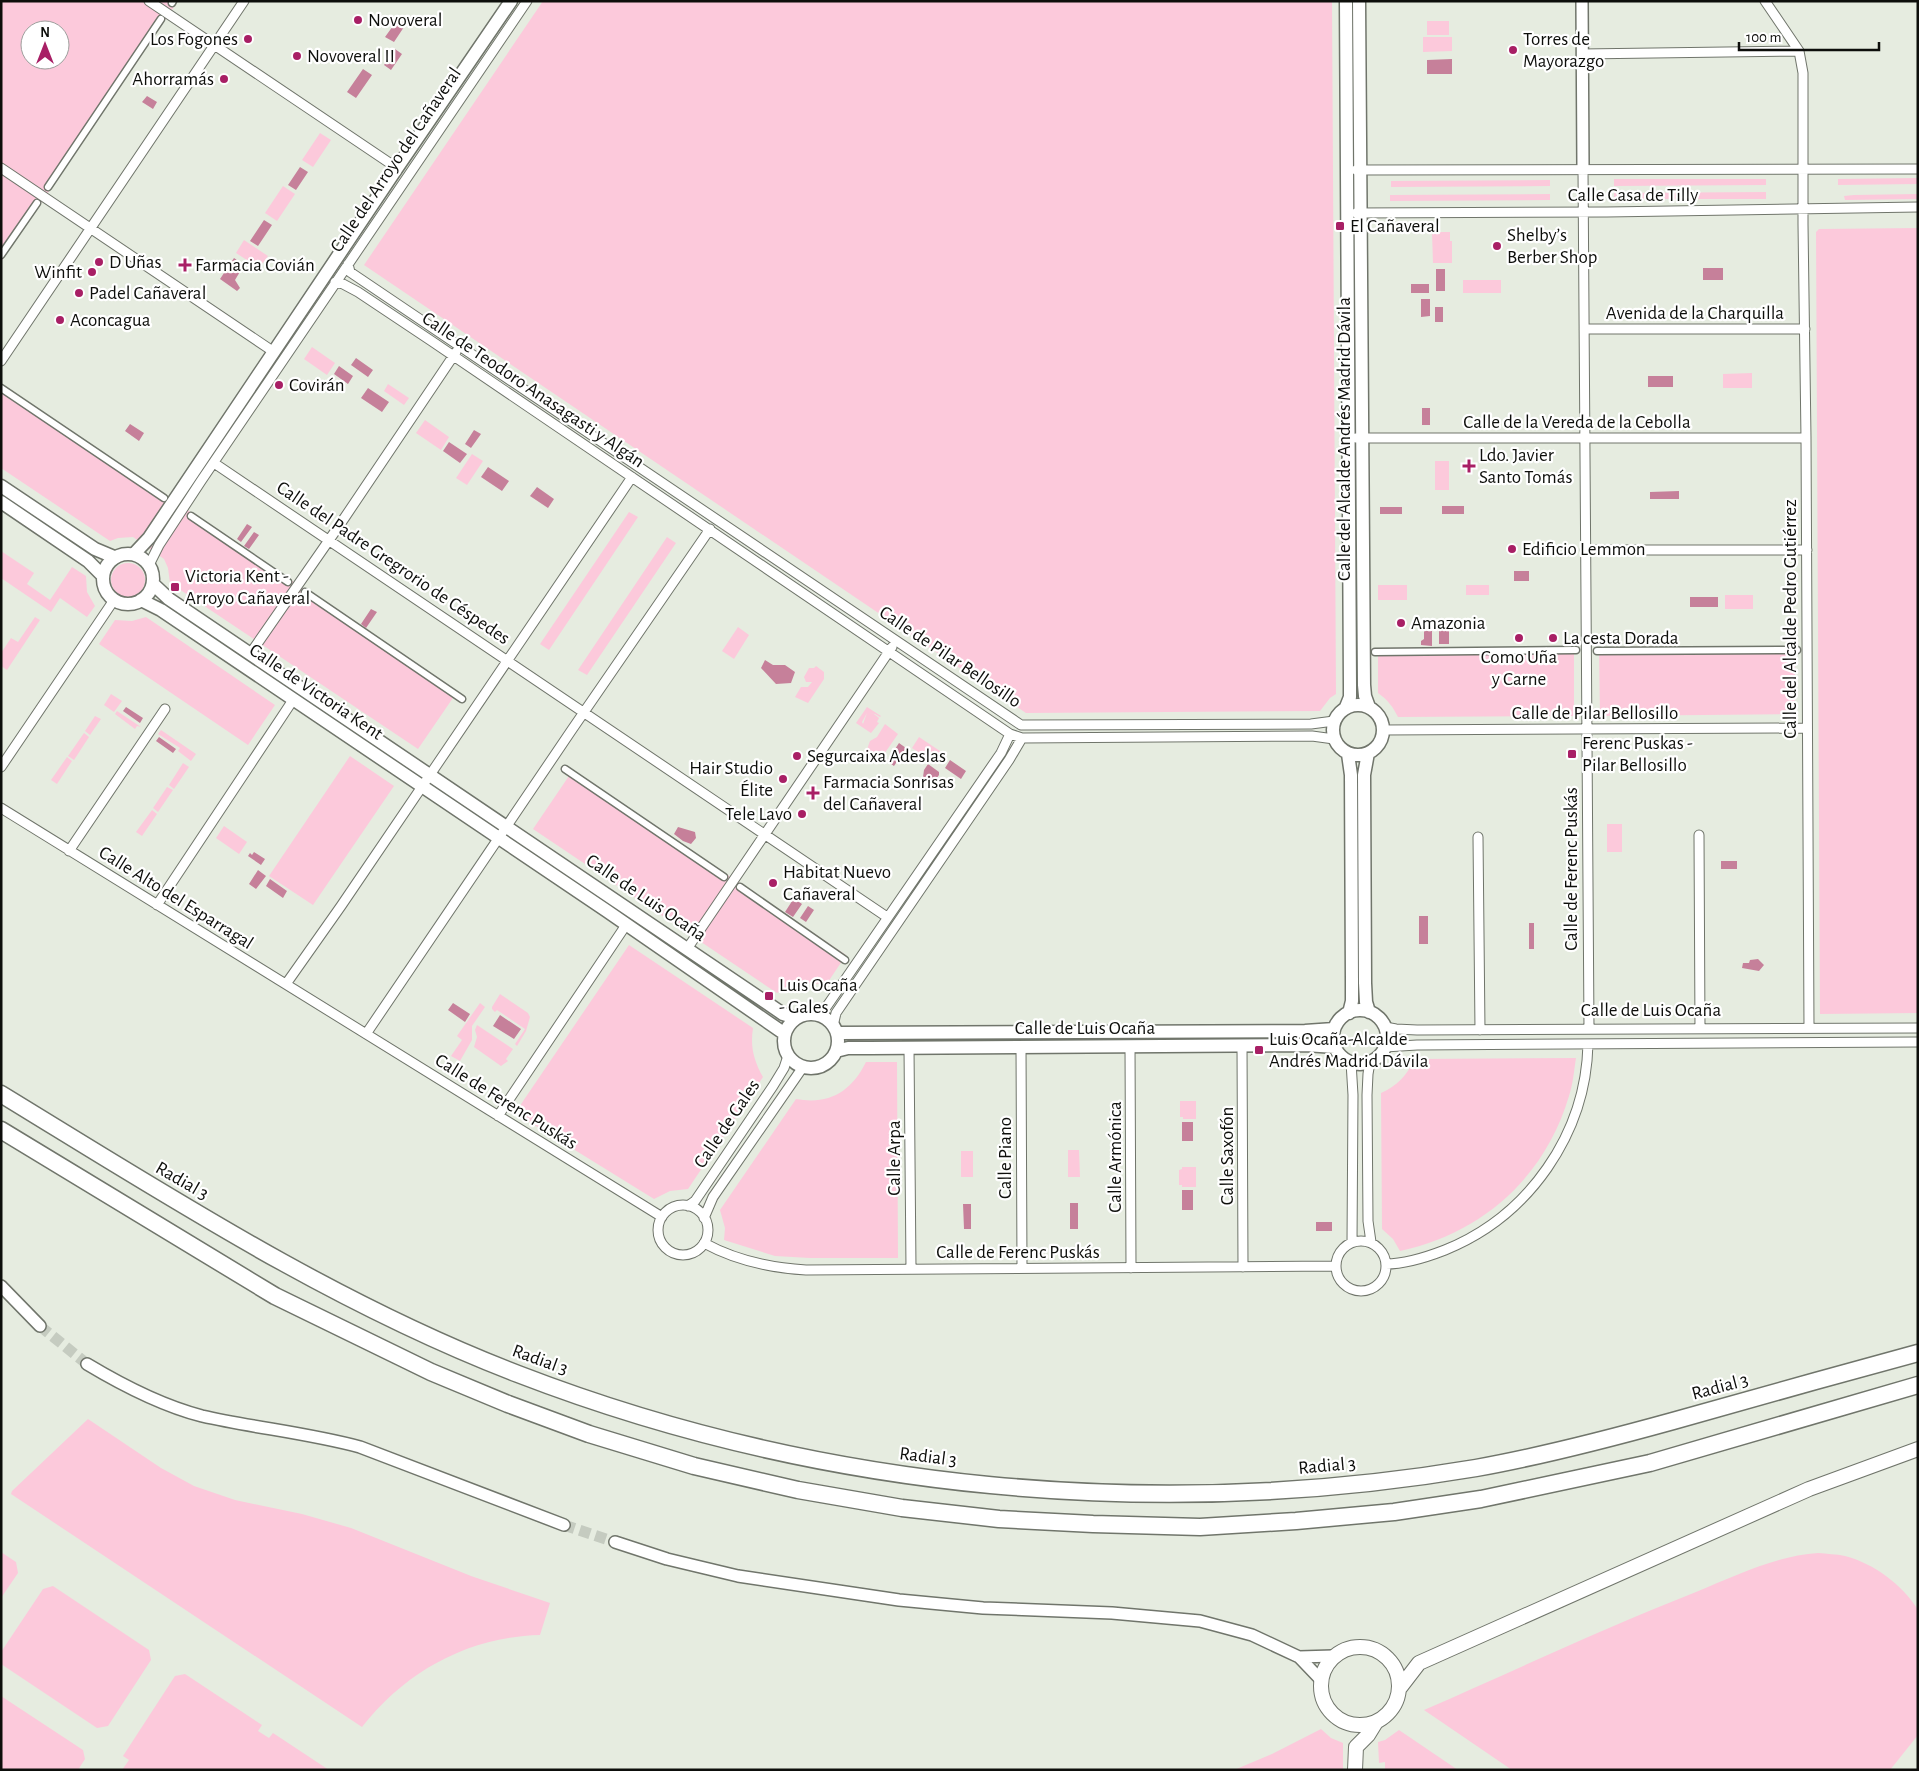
<svg xmlns="http://www.w3.org/2000/svg" width="1919" height="1771" viewBox="0 0 1919 1771" font-family="'Alegreya Sans',sans-serif">
<style>
.green{fill:#fcc9db;fill-rule:evenodd}
.water{fill:#c6809a}
.lines{fill:none;stroke-linecap:round;stroke-linejoin:round}
.tertiary-tunnel{stroke:#c5cbc0;stroke-width:11;stroke-dasharray:11 5.5;stroke-linecap:butt}
.pedestrian-casing{stroke:#70756b;stroke-width:9}
.minor-casing{stroke:#70756b;stroke-width:11}
.tertiary-casing{stroke:#70756b;stroke-width:14}
.secondary-casing{stroke:#70756b;stroke-width:15}
.primary-casing{stroke:#70756b;stroke-width:16}
.motorway-casing{stroke:#70756b;stroke-width:19}
.pedestrian{stroke:#fff;stroke-width:6}
.minor{stroke:#fff;stroke-width:9}
.tertiary{stroke:#fff;stroke-width:11}
.secondary{stroke:#fff;stroke-width:12}
.primary{stroke:#fff;stroke-width:14}
.motorway{stroke:#fff;stroke-width:16}
.poi-dot{fill:#a81f65;stroke:#fff;stroke-width:2}
.labels{text-anchor:middle;dominant-baseline:central;stroke-width:4.5;stroke-linejoin:round;paint-order:stroke}
.poi-label{font-size:19px;fill:#0d0e0b;stroke:#fff;text-anchor:start}
.street-label{font-size:19px;fill:#0d0e0b;stroke:#fff}
</style>
<rect width="100%" height="100%" fill="#e6ece0"/>
<!-- green -->
<path class="green" d="M1 1H178L1 262ZM30 30H60V60H30Z
M543 1H1332L1336 694 1330 698 1320 711 1026 713 364 265Z
M1427 21H1449V35H1427Z
M1423 37H1452V51L1423 52Z
M320 133 331 140 313 167 302 160Z
M1918 178V184L1838 185V179Z
M1614 179H1766V185L1614 186Z
M1550 180V186L1391 187V181Z
M283 186 295 194 277 221 265 213Z
M1766 192V199H1614V193Z
M1550 194V200L1390 201V195Z
M1918 194V199L1845 200 1844 196 1854 195Z
M1918 228V1013L1820 1014 1816 232 1819 229Z
M1432 232H1450V241H1452V263H1433Z
M244 240 268 256 259 268 236 253Z
M1463 280H1501V293H1463Z
M312 347 335 363 327 375 304 359Z
M1752 373V388H1723V374Z
M1 384 457 692 418 749 170 583 168 568 164 559 133 537 118 538 110 541 1 468Z
M388 384 409 398 404 405 384 391Z
M425 420 449 437 441 450 416 433Z
M472 454 483 461 467 485 456 478Z
M1435 461H1449V490H1435Z
M629 512 638 517 549 650 540 644Z
M667 537 676 543 587 675 578 670Z
M1 551 34 573 27 584 50 600 72 567 86 576 87 592 95 606 87 617 60 598 51 612 1 578Z
M111 580a17 17 0 1 1 34 0a17 17 0 1 1-34 0Z
M1378 585H1407V600H1378Z
M1466 585H1489V595H1466Z
M1725 595H1753V609H1725Z
M35 617 40 620 7 670 1 666V653L11 638 18 642Z
M146 617 275 705 248 745 99 644 115 620 132 621Z
M738 627 749 635 734 659 722 651Z
M1795 646V714L1600 716 1599 647Z
M1574 647V716L1398 717C1393 707 1388 700 1378 693V648Z
M816 666 824 672V679L808 703 795 697 801 687H808L812 682H806L804 677 809 668H814Z
M111 694 122 701 114 712 104 705Z
M867 707 881 716 880 717 875 714 867 713 862 722 863 724 867 713 874 714 879 718 877 722 879 723 871 733 856 723Z
M117 711 141 727 137 726 135 729 115 714Z
M95 716 101 719 90 735 85 731Z
M885 724 898 734 880 760 866 752 870 741 877 737Z
M161 730 196 754 191 761 178 751 180 748 158 734Z
M84 733 89 737 74 760 68 756Z
M919 737 943 753 936 764 912 748Z
M350 756 394 786 313 905 269 876Z
M67 757 72 761 57 784 51 780Z
M183 763 189 767 174 789 169 785Z
M573 770 846 955 826 985C807 981 793 984 777 993L533 829Z
M167 787 173 790 158 812 153 808Z
M152 810 157 814 142 836 136 832Z
M1607 824H1622V852H1607Z
M224 826 247 842 239 854 216 838Z
M629 945 753 1028C750 1047 754 1061 763 1077L688 1189 670 1191 654 1199 515 1113Z
M500 994 528 1013 530 1017 526 1031 517 1046 515 1044 525 1029 497 1010 495 1012 492 1009V1007Z
M480 1003 485 1007 472 1026V1040L460 1061 451 1056 462 1040 457 1036Z
M477 1025 513 1049 506 1059 508 1061 501 1066 474 1047 477 1037 475 1030Z
M1576 1058C1574 1071 1573 1084 1569 1096 1545 1177 1483 1233 1400 1251L1393 1239 1382 1229 1381 1093C1397 1086 1407 1075 1415 1059Z
M866 1062H897L898 1258H810L775 1256 724 1240 725 1228 720 1210 796 1099C829 1105 851 1092 866 1062Z
M1180 1101H1196V1119H1183V1117H1180Z
M1068 1150H1079L1080 1177H1068Z
M961 1151H973V1177H961Z
M1182 1167H1196V1187H1182V1185H1179V1170L1182 1169Z
M88 1419 161 1468 194 1486 235 1500 302 1514 351 1528 471 1576 550 1603 540 1635C468 1637 406 1671 362 1727L11 1494 12 1491Z
M1 1552 16 1562 18 1573 1 1598Z
M1818 1553C1827 1554 1836 1554 1845 1556 1873 1563 1903 1585 1918 1610V1735L1890 1770H1512L1424 1710C1514 1671 1604 1628 1696 1592 1735 1576 1775 1556 1818 1553Z
M53 1586 149 1650 151 1660 108 1726 97 1728 1 1664V1652L43 1589Z
M185 1674 262 1725 258 1731 269 1738 273 1733 329 1770H122L129 1760 123 1756 175 1676Z
M1 1696 83 1750 85 1759 78 1770H1Z
M1321 1729 1331 1738 1343 1743V1770H1234L1272 1754Z
M1399 1730 1458 1770H1385V1762L1379 1763 1378 1742 1385 1740Z"/>
<!-- water -->
<path class="water" d="M398 19 406 24 394 42 385 37Z
M395 49 402 54 391 70 384 65Z
M1452 59V74H1427V60Z
M363 69 372 75 356 98 347 92Z
M147 96 157 102 153 109 142 102Z
M300 167 308 172 296 190 288 185Z
M264 220 272 225 258 246 250 241Z
M234 258 244 265 235 280 240 288 237 291 220 279Z
M1703 268H1723V280H1703Z
M1436 269H1445V291H1436Z
M1411 284H1429V293H1411Z
M1421 299H1430V316L1421 317Z
M1435 307H1443V322H1435Z
M356 358 373 370 368 377 351 365Z
M339 366 353 376 348 384 334 374Z
M1648 376H1673V387H1648Z
M368 388 389 402 382 412 361 398Z
M1422 408H1430V425H1422Z
M130 424 144 433 139 441 125 431Z
M474 430 481 434 471 448 465 444Z
M449 442 467 454 460 463 443 451Z
M488 467 509 481 502 491 481 477Z
M537 487 554 499 548 508 530 496Z
M1679 491V499H1650V492Z
M1442 506H1464V514H1442Z
M1380 507H1402V514H1380Z
M247 524 252 527 241 542 237 539Z
M254 532 259 535 249 549 244 546Z
M1514 571H1529V581H1514Z
M1690 597H1718V607H1690Z
M371 609 377 612 366 628 361 624Z
M1439 621H1449V644H1439Z
M1424 631H1432V646L1421 645V641L1424 639Z
M765 660 773 665H785L795 672 791 683 776 684 761 668Z
M126 707 143 718 140 723 123 711Z
M159 737 176 749 173 753 156 741Z
M899 743 906 748 894 766 887 761Z
M950 760 966 771 961 779 945 768Z
M928 764 939 772V775L933 783 923 777 924 770Z
M678 827 695 832 696 838 691 844 683 841 674 834Z
M254 852 265 859 261 865 248 856 250 853 252 855Z
M1721 861H1737V869H1721Z
M258 870 266 876 256 889 249 884Z
M270 879 287 891 283 898 266 886Z
M794 898 802 904 793 917 785 912Z
M808 906 814 910 806 922 800 918Z
M1419 916H1428V944H1419Z
M1529 923H1534V949H1529Z
M1758 959 1764 965 1759 971 1742 968 1743 963H1749L1750 960Z
M453 1003 470 1014 465 1022 448 1010Z
M500 1015 521 1029 514 1039 493 1026Z
M1182 1122H1193V1141H1182Z
M1182 1190H1193V1210H1182Z
M1070 1203H1078V1229H1070Z
M963 1204H971V1229H964Z
M1316 1222H1332V1231H1316Z"/>
<g class="lines">
<!-- tertiary-tunnel -->
<path class="tertiary-tunnel" d="M40 1326 87 1364
M564 1525 615 1542"/>
<defs>
<path id="pedestrian" d="M172 3 173 1
M48 187 161 19
M1 255 37 203
M1 388 164 498
M191 516 288 582
M305 592 462 699
M1597 651 1797 650
M1375 652 1576 650
M565 769 724 877
M740 887 845 960"/>
<path id="minor" d="M149 1 397 168
M1765 1 1799 51 1803 73V224L1806 438 1809 1028
M1582 54 1799 51
M1 168 274 352
M1583 169 1589 1029
M1356 170 1918 169
M1356 213 1607 212 1918 207
M348 264 350 272 1021 725 1311 724 1334 721
M335 282 343 284 358 292 433 342 1010 734 1022 738 1312 736 1334 739
M1584 329H1805
M1 361 244 1
M1356 438H1806
M214 463 887 917
M1585 550H1807
M149 565 159 545 201 481 527 1
M250 654 343 520 456 352
M1383 730 1806 728
M1 767 114 600
M1 808 662 1217
M1699 835 1700 1029
M1478 837 1480 1030
M69 851 165 709
M157 905 293 700
M687 949 892 647
M286 984 341 906 632 477
M816 1015 827 1006 838 990 1001 753 1010 734
M833 1026 836 1013 1009 760 1022 738
M1385 1027 1396 1029 1417 1030 1918 1028
M366 1034 571 731 710 529
M1242 1045 1243 1267
M1130 1046 1131 1268
M1021 1047 1022 1268
M1385 1047 1417 1045 1918 1042
M909 1048 911 1269
M1351 1062 1353 1095 1352 1242
M1370 1062 1368 1074 1367 1095 1368 1221 1371 1242
M498 1116 626 925
M658 1230a25 25 0 1 1 50 0a25 25 0 1 1-50 0Z
M688 1206 695 1201 773 1086 784 1068 788 1056
M704 1218 713 1197 803 1067
M1336 1266a25 25 0 1 1 50 0a25 25 0 1 1-50 0Z
M704 1243C735 1260 771 1268 806 1270L1336 1266
M1386 1264C1406 1264 1427 1257 1445 1250 1529 1216 1586 1134 1588 1044"/>
<path id="tertiary" d="M1582 1 1583 169
M1 1286 40 1326
M87 1364C122 1385 163 1406 202 1416 255 1428 308 1433 360 1447L564 1525
M615 1542 667 1559 738 1576 899 1600 983 1608 1112 1613 1200 1621 1252 1635 1299 1657 1321 1680
M1299 1657 1333 1656"/>
<path id="secondary" d="M1346 1 1350 685V697L1346 707
M1359 1 1364 685 1365 696 1369 707
M1 486 95 549 114 557
M1 502 88 561 102 575
M103 579a25 25 0 1 1 50 0a25 25 0 1 1-50 0Z
M134 554 149 538 397 168 511 1
M153 584 169 599 767 1003 783 1014 796 1018
M141 600 161 610 607 911 785 1034
M1333 730a25 25 0 1 1 50 0a25 25 0 1 1-50 0Z
M1368 753 1364 775 1365 983 1366 1002 1369 1012
M1348 754 1351 775 1352 983V1001L1349 1013
M1333 1037a27 27 0 1 1 54 0a27 27 0 1 1-54 0Z
M784 1041a27 27 0 1 1 54 0a27 27 0 1 1-54 0Z
M837 1033 1305 1031 1334 1029
M836 1051 848 1048H870L1305 1045 1335 1047"/>
<path id="primary" d="M1321 1686a39 39 0 1 1 78 0a39 39 0 1 1-78 0Z
M1399 1689 1419 1663 1809 1489 1918 1449
M1356 1747 1368 1735 1376 1722
M1355 1770 1356 1747"/>
<path id="motorway" d="M1 1094C168 1196 335 1304 518 1374 821 1491 1156 1522 1476 1468 1543 1456 1608 1439 1673 1421 1755 1398 1836 1375 1918 1353
M1 1130 275 1296 431 1372 508 1404 589 1434 694 1466 798 1490 902 1508 999 1519 1093 1524 1200 1527 1296 1521 1394 1512 1481 1499 1650 1463 1918 1385"/>
</defs>
<!-- pedestrian casing -->
<use href="#pedestrian" class="pedestrian-casing"/>
<!-- minor casing -->
<use href="#minor" class="minor-casing"/>
<!-- tertiary casing -->
<use href="#tertiary" class="tertiary-casing"/>
<!-- secondary casing -->
<use href="#secondary" class="secondary-casing"/>
<!-- primary casing -->
<use href="#primary" class="primary-casing"/>
<!-- motorway casing -->
<use href="#motorway" class="motorway-casing"/>
<!-- pedestrian -->
<use href="#pedestrian" class="pedestrian"/>
<!-- minor -->
<use href="#minor" class="minor"/>
<!-- tertiary -->
<use href="#tertiary" class="tertiary"/>
<!-- secondary -->
<use href="#secondary" class="secondary"/>
<!-- primary -->
<use href="#primary" class="primary"/>
<!-- motorway -->
<use href="#motorway" class="motorway"/>
</g>
<!-- markers -->
<g class="poi-dot">
<circle cx="358" cy="20" r="5"/>
<circle cx="248" cy="39" r="5"/>
<circle cx="1513" cy="50" r="5"/>
<circle cx="297" cy="56" r="5"/>
<circle cx="224" cy="79" r="5"/>
<rect x="1335" y="221" width="10" height="10" rx="2.5"/>
<circle cx="1497" cy="246" r="5"/>
<circle cx="99" cy="262" r="5"/>
<path d="M182.5 257.5h5v5h5v5h-5v5h-5v-5h-5v-5h5z"/>
<circle cx="92" cy="272" r="5"/>
<circle cx="79" cy="293" r="5"/>
<circle cx="60" cy="320" r="5"/>
<circle cx="279" cy="385" r="5"/>
<path d="M1466.5 458.5h5v5h5v5h-5v5h-5v-5h-5v-5h5z"/>
<circle cx="1512" cy="549" r="5"/>
<rect x="170" y="582" width="10" height="10" rx="2.5"/>
<circle cx="1401" cy="623" r="5"/>
<circle cx="1519" cy="638" r="5"/>
<circle cx="1553" cy="638" r="5"/>
<rect x="1567" y="749" width="10" height="10" rx="2.5"/>
<circle cx="797" cy="756" r="5"/>
<circle cx="783" cy="779" r="5"/>
<path d="M810.5 785.5h5v5h5v5h-5v5h-5v-5h-5v-5h5z"/>
<circle cx="802" cy="814" r="5"/>
<circle cx="773" cy="883" r="5"/>
<rect x="764" y="991" width="10" height="10" rx="2.5"/>
<rect x="1254" y="1045" width="10" height="10" rx="2.5"/>
</g>
<g class="labels">
<!-- poi labels -->
<g class="poi-label">
<text x="368" y="20">Novoveral</text>
<text x="238" y="39" text-anchor="end">Los Fogones</text>
<text x="1523" y="39">Torres de<tspan x="1523" dy="22">Mayorazgo</tspan></text>
<text x="307" y="56">Novoveral II</text>
<text x="214" y="79" text-anchor="end">Ahorramás</text>
<text x="1350" y="226">El Cañaveral</text>
<text x="1507" y="235">Shelby’s<tspan x="1507" dy="22">Berber Shop</tspan></text>
<text x="109" y="262">D Uñas</text>
<text x="195" y="265">Farmacia Covián</text>
<text x="82" y="272" text-anchor="end">Winfit</text>
<text x="89" y="293">Padel Cañaveral</text>
<text x="70" y="320">Aconcagua</text>
<text x="289" y="385">Covirán</text>
<text x="1479" y="455">Ldo. Javier<tspan x="1479" dy="22">Santo Tomás</tspan></text>
<text x="1522" y="549">Edificio Lemmon</text>
<text x="185" y="576">Victoria Kent -<tspan x="185" dy="22">Arroyo Cañaveral</tspan></text>
<text x="1411" y="623">Amazonia</text>
<text x="1563" y="638">La cesta Dorada</text>
<text x="1519" y="657" text-anchor="middle">Como Uña<tspan x="1519" dy="22">y Carne</tspan></text>
<text x="1582" y="743">Ferenc Puskas -<tspan x="1582" dy="22">Pilar Bellosillo</tspan></text>
<text x="807" y="756">Segurcaixa Adeslas</text>
<text x="773" y="768" text-anchor="end">Hair Studio<tspan x="773" dy="22">Élite</tspan></text>
<text x="823" y="782">Farmacia Sonrisas<tspan x="823" dy="22">del Cañaveral</tspan></text>
<text x="792" y="814" text-anchor="end">Tele Lavo</text>
<text x="783" y="872">Habitat Nuevo<tspan x="783" dy="22">Cañaveral</tspan></text>
<text x="779" y="985">Luis Ocaña<tspan x="779" dy="22">- Gales</tspan></text>
<text x="1269" y="1039">Luis Ocaña-Alcalde<tspan x="1269" dy="22">Andrés Madrid Dávila</tspan></text>
</g>
<!-- street labels -->
<g class="street-label">
<text transform="translate(396 160) rotate(-56)">Calle del Arroyo del Cañaveral</text>
<text x="1633" y="195">Calle Casa de Tilly</text>
<text x="1695" y="313">Avenida de la Charquilla</text>
<text transform="translate(533 390) rotate(34)">Calle de Teodoro Anasagasti y Algán</text>
<text x="1577" y="422">Calle de la Vereda de la Cebolla</text>
<text transform="translate(1344 439) rotate(-90)">Calle del Alcalde Andrés Madrid Dávila</text>
<text transform="translate(393 563) rotate(34)">Calle del Padre Gregrorio de Céspedes</text>
<text transform="translate(1790 619) rotate(-90)">Calle del Alcalde Pedro Gutiérrez</text>
<text transform="translate(950 657) rotate(34)">Calle de Pilar Bellosillo</text>
<text transform="translate(316 692) rotate(34)">Calle de Victoria Kent</text>
<text x="1595" y="713">Calle de Pilar Bellosillo</text>
<text transform="translate(1571 869) rotate(-90)">Calle de Ferenc Puskás</text>
<text transform="translate(176 898) rotate(32)">Calle Alto del Esparragal</text>
<text transform="translate(646 898) rotate(34)">Calle de Luis Ocaña</text>
<text x="1651" y="1010">Calle de Luis Ocaña</text>
<text x="1085" y="1028">Calle de Luis Ocaña</text>
<text transform="translate(506 1102) rotate(32)">Calle de Ferenc Puskás</text>
<text transform="translate(727 1124) rotate(-56)">Calle de Gales</text>
<text transform="translate(1227 1156) rotate(-90)">Calle Saxofón</text>
<text transform="translate(1115 1157) rotate(-90)">Calle Armónica</text>
<text transform="translate(894 1158) rotate(-90)">Calle Arpa</text>
<text transform="translate(1005 1158) rotate(-90)">Calle Piano</text>
<text transform="translate(182 1181) rotate(30)">Radial 3</text>
<text x="1018" y="1252">Calle de Ferenc Puskás</text>
<text transform="translate(540 1360) rotate(20)">Radial 3</text>
<text transform="translate(1720 1387) rotate(-15)">Radial 3</text>
<text transform="translate(928 1457) rotate(7)">Radial 3</text>
<text transform="translate(1327 1466) rotate(-5)">Radial 3</text>
</g>
</g>
<!-- border -->
<rect width="1919" height="1771" fill="none" stroke="#0d0e0b" stroke-width="5"/>
<!-- north arrow -->
<g transform="translate(45 45)"><circle r="24" fill="#ffffff" stroke="#9e9f9d"/>
<path d="M0-4L9 19L0 12L-9 19Z" fill="#a81f65"/>
<text y="-8" font-size="14" font-weight="bold" text-anchor="middle" fill="#0d0e0b">N</text>
</g>
<!-- scale -->
<path d="M1739 42v8h140v-8" fill="none" stroke="#0d0e0b" stroke-width="2.5"/>
<text x="1746" y="42" font-size="15" fill="#0d0e0b" stroke="#ffffff" stroke-width="4" paint-order="stroke">100 m</text>
</svg>
